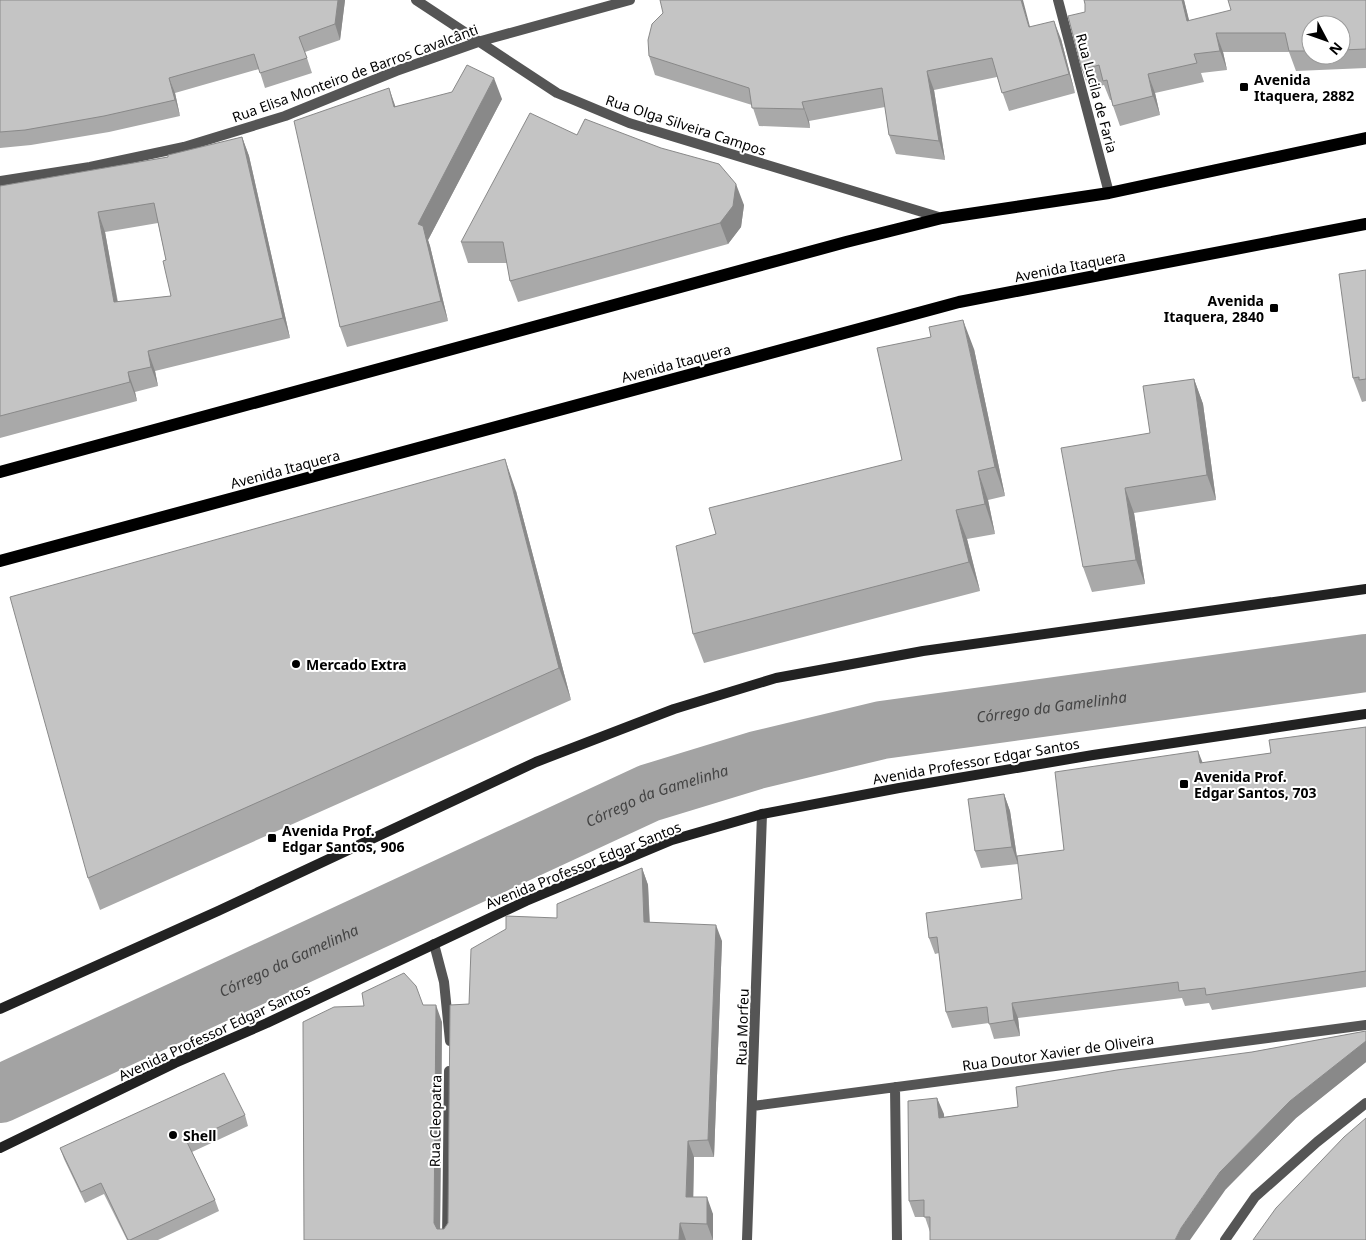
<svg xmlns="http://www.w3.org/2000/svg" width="1366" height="1240" viewBox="0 0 1366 1240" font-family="'Noto Sans',sans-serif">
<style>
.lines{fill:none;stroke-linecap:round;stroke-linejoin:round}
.river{stroke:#a3a3a3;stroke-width:58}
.street{stroke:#555;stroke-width:10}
.secondary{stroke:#222;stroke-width:10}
.primary{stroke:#000;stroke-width:12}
.wall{fill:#a9a9a9;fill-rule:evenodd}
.shaded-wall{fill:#898989}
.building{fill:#c4c4c4;stroke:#898989;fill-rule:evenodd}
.poi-dot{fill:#000;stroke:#fff;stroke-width:2}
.labels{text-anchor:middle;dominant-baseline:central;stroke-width:4;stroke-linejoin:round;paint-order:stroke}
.street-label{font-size:14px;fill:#000;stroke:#fff}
.poi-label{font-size:14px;font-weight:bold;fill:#000;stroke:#fff;text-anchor:start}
.water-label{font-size:15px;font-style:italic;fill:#444;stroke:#fff}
</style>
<rect width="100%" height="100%" fill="#fff"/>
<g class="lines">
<!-- river -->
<path class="river" id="s1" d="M0 1094 649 793 757 760 882 730 1366 663"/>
<!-- street -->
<path class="street" d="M416 0 557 93 629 123 942 218
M1058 0 1109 193
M0 181 90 167 184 147 285 116 396 71 481 41 630 0
M434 944 444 982 450 1041
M895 1087 897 1240
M753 1106 1366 1025
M447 1240 449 1071
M747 1240 762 814
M1225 1240 1255 1197 1317 1142 1366 1103"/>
<!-- secondary -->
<path class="secondary" d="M0 1009 218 911 536 762 674 709 776 678 923 651 1366 589
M0 1148 175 1063 267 1023 526 901 672 840 762 814 899 788 1093 755 1366 714"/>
<!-- primary -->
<path class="primary" d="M0 472 846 242 942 218 1109 193 1366 138
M0 561 959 302 1366 224"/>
</g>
<!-- wall -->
<path class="wall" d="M0 0H345L340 40 305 52 312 73 265 88 259 69 175 93 180 116 109 132 31 145 0 148Z
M1084 0H1184L1189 21 1366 0V68L1296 71 1289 52H1223L1227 70 1201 73 1204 82 1155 93 1160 115 1120 126 1111 100H1110L1104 85 1089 89 1082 70 1085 12V4ZM1311 25H1341V55H1311Z
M1030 27 1061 39 1075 93 1009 111 997 77 934 90 945 160 896 154 889 135 885 107 809 121 810 128 759 126 752 105 655 75 649 56Z
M502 99 428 240 430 246 448 321 347 347 340 327 396 106Z
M577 135 744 205 741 227 728 244 518 302 510 281 507 263H468L461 242Z
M242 137 249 156 290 338 155 371 158 386 135 392 137 401 0 438V186L168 157ZM158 223 166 260 171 296 118 302 105 232Z
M1366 270V401L1362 402 1353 378Z
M974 349 1005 496 988 500 995 534 967 539 980 591 704 663 693 634 716 534 902 460Z
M1194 379 1203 404 1216 500 1134 513 1145 584 1092 592 1083 567 1150 433Z
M516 491 571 700 100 910 88 878Z
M1366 727V987L1212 1010 1209 1003 1185 1006 1182 998 1018 1018 1020 1036 994 1039 989 1023 952 1028 946 1012 939 953 935 954 929 938 1022 899 1064 850 1203 763 1271 753Z
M1004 794 1010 811 1018 864 981 868 975 851Z
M642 868 648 885 650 923 722 941 714 1157H694L693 1197 713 1214V1240H304L423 1005 442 1022 440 1229H444L448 1223 469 1004 506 929 557 918Z
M1366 1031V1062L1296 1118 1226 1189 930 1232 925 1217H915L909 1201 937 1098 944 1117 1018 1107 1252 1052Z
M245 1115 248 1126 192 1152 215 1200 219 1211 158 1240H127L104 1194 85 1203 64 1159 60 1148Z"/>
<!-- shaded-wall -->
<path class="shaded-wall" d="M338 0H345L340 40 335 24Z
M1021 0H1023L1035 46 1029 27Z
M1182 0H1184L1194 40 1187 21Z
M1054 21 1061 39 1075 93 1069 74Z
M1216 33 1223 52 1227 70 1220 51Z
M927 71 934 90 945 160 939 141Z
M1148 74 1155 93 1160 115 1153 96Z
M169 78 175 93 180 116 175 100Z
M494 78 502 99 428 240 430 246 448 321 441 301 418 224Z
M389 88 396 108 394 107Z
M802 102 809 121 810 128 804 109Z
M242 137 249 156 290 338 283 318Z
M736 184 744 205 741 227 728 244 720 223Z
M98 212 105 232 121 322 114 302Z
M963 320 974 349 1005 496 995 467Z
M148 351 155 371 158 386 151 367Z
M128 372 135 392 137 401 130 382Z
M1194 379 1203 404 1216 500 1207 475Z
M505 459 516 491 571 700 559 668Z
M978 471 988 500 995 534 985 504Z
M1125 488 1134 513 1145 584 1136 560Z
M956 510 967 539 980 591 969 562Z
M1198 751 1204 766 1200 763Z
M1004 794 1010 811 1018 864 1012 847Z
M642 868 648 885 650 939 644 922Z
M716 925 722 941 714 1157 708 1140Z
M1012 1003 1018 1018 1020 1036 1014 1020Z
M436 1005 442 1022 440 1240 434 1223Z
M1366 1041V1062L1296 1118 1226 1189 1190 1240H1175L1181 1228 1220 1172 1290 1101Z
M937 1098 944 1114 945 1134 939 1118Z
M688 1141 694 1157 693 1213 686 1197Z
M707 1197 713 1214V1240L707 1224Z
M680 1223 686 1240H679Z"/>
<!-- building -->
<path class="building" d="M0 0H338L335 24 299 37 307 58 260 73 254 54 169 78 175 100 104 116 25 130 0 132Z
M660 0H1021L1029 27 1054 21 1069 74 1002 93 992 58 927 71 939 141 889 135 882 88 802 102 804 109 752 108 749 88 649 56 648 40 652 24 663 13Z
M1084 0H1182L1187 21 1231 10 1228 0H1366V49L1341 50V25H1311V51H1289L1285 33H1216L1220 51 1194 54 1197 63 1148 74 1153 96 1113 106 1107 80 1103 81 1099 65 1082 70 1068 16 1085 12V4Z
M467 65 494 78 418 224 423 226 441 301 340 327 294 121 389 88 394 107 452 92Z
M530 113 577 135 585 119 661 148 719 164 736 184 733 206 720 223 510 281 503 242H461Z
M242 137 283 318 148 351 151 367 128 372 130 382 0 416V186L168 157V155ZM154 203 166 260 163 261 171 296 114 302 98 212Z
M1366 270V379L1359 380V377L1353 378 1339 274Z
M963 320 995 467 978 471 985 504 956 510 969 562 693 634 676 546 716 534 709 508 902 460 877 348 931 337 929 327Z
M1194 379 1207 475 1125 488 1136 560 1083 567 1061 448 1150 433 1143 386Z
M505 459 559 668 88 878 10 597Z
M1366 727V971L1206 995 1205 988 1179 991 1178 982 1012 1003 1014 1020 989 1024 987 1007 946 1012 937 937 929 938 926 913 1022 899 1017 856 1064 850 1055 772 1198 751 1200 763 1271 753 1269 740Z
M1004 794 1012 847 975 851 968 799Z
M642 868 644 922 716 925 708 1140 688 1141 686 1197H707V1224L680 1223 679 1240H304L303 1022 334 1007 364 1006 362 993 404 973 416 986 423 1005H436L434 1223 437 1229H444L448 1223 450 1005 469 1004 471 949 506 929V916L557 918V904Z
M1366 1031V1041L1290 1101 1220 1172 1181 1228 1175 1240H930V1217H924V1200L909 1201 908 1101 937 1098 939 1118 1018 1107 1016 1087 1117 1070 1252 1052Z
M224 1073 245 1115 187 1142 215 1200 130 1240H128L101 1183 81 1192 60 1148Z
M1366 1118V1240H1253L1276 1208 1344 1137Z"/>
<!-- markers -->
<g class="poi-dot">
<rect x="1239" y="82" width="10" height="10" rx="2.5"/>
<rect x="1269" y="303" width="10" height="10" rx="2.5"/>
<circle cx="296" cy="664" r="5"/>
<rect x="1179" y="779" width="10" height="10" rx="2.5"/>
<rect x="267" y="833" width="10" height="10" rx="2.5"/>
<circle cx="173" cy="1135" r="5"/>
</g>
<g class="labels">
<!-- street labels -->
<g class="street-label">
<text transform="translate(355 73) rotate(-20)">Rua Elisa Monteiro de Barros Cavalcânti</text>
<text transform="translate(1097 93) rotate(75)">Rua Lucila de Faria</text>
<text transform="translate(686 125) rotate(18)">Rua Olga Silveira Campos</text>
<text transform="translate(1070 266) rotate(-11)">Avenida Itaquera</text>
<text transform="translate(676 363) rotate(-15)">Avenida Itaquera</text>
<text transform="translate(285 469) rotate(-15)">Avenida Itaquera</text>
<text transform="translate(976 761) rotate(-10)">Avenida Professor Edgar Santos</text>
<text transform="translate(583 865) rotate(-22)">Avenida Professor Edgar Santos</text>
<text transform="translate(742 1027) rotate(-88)">Rua Morfeu</text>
<text transform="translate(214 1032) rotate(-25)">Avenida Professor Edgar Santos</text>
<text transform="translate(1058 1052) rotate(-8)">Rua Doutor Xavier de Oliveira</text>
<text transform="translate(435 1121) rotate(-89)">Rua Cleopatra</text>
</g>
<!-- poi labels -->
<g class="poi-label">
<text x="1254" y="79">Avenida<tspan x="1254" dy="16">Itaquera, 2882</tspan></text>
<text x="1264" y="300" text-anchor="end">Avenida<tspan x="1264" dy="16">Itaquera, 2840</tspan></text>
<text x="306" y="664">Mercado Extra</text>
<text x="1194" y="776">Avenida Prof.<tspan x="1194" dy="16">Edgar Santos, 703</tspan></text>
<text x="282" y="830">Avenida Prof.<tspan x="282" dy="16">Edgar Santos, 906</tspan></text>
<text x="183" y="1135">Shell</text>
</g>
<!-- water labels -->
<g class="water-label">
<text stroke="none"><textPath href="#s1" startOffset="1128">Córrego da Gamelinha</textPath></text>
<text stroke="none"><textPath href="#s1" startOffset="722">Córrego da Gamelinha</textPath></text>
<text stroke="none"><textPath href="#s1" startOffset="318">Córrego da Gamelinha</textPath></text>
</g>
</g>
<!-- north arrow -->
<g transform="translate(1326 40) rotate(131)"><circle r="24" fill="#ffffff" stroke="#999999"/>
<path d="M0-4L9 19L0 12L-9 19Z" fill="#000000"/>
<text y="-8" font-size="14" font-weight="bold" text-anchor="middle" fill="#000000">N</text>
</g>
</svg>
